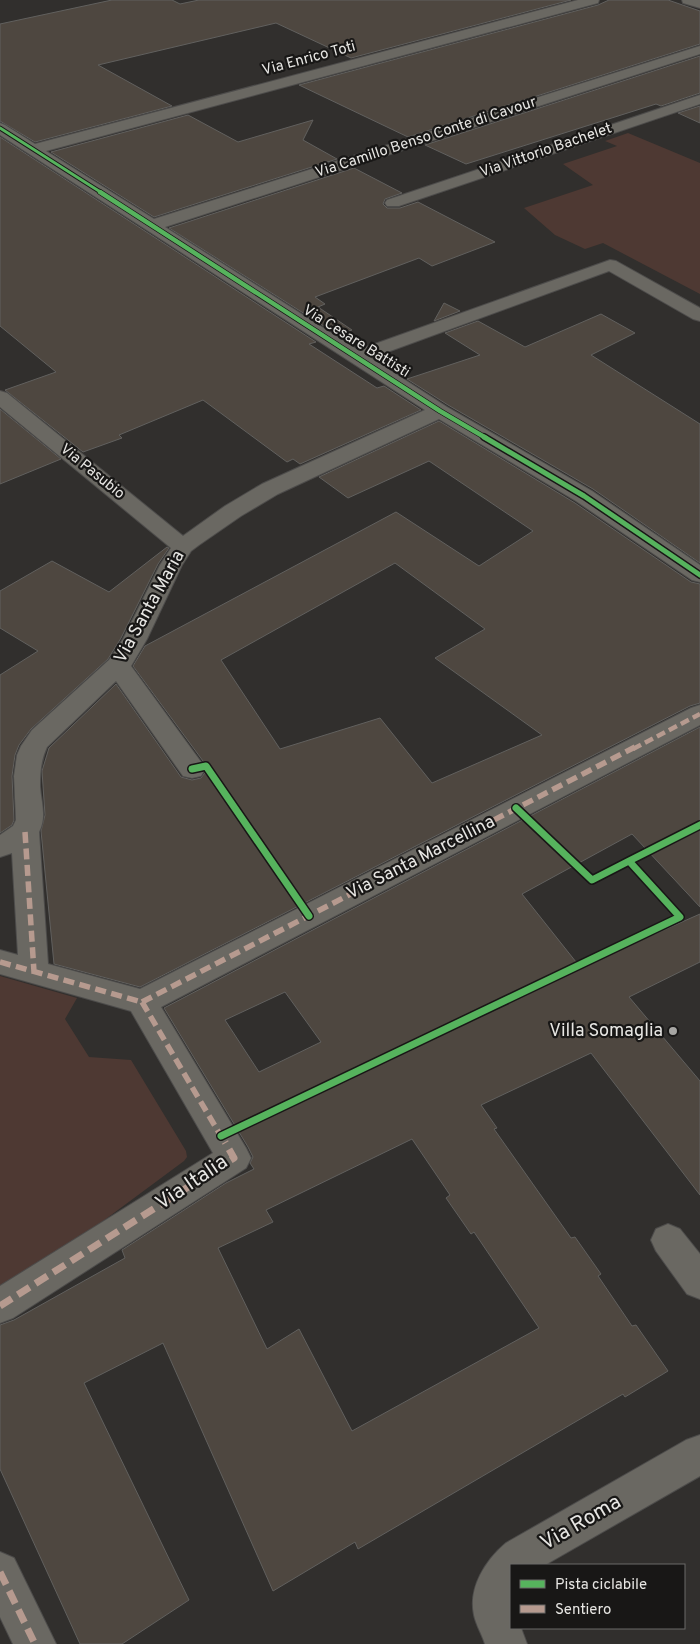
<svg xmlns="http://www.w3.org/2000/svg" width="700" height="1644" viewBox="0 0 700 1644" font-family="Overpass,sans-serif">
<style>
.green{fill:#4e3933}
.building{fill:#4e4740;stroke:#61605e;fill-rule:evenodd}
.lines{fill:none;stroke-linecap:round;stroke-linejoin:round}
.minor-casing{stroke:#4d4c4b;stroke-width:2}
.minor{fill:#6a6862;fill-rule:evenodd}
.quiet-far2{stroke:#b69a8f;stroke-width:4.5;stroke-dasharray:9 4.5;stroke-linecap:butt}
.quiet-far1{stroke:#b69a8f;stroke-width:5.5;stroke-dasharray:11 5.5;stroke-linecap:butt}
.quiet{stroke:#b69a8f;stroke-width:7;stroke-dasharray:14 7;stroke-linecap:butt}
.cycleway-far3-casing{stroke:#181716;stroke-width:5}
.cycleway-far2-casing{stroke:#181716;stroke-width:6}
.cycleway-far1-casing{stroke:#181716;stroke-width:8}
.cycleway-casing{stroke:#181716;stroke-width:10}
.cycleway-far3{stroke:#56b35d;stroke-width:3}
.cycleway-far2{stroke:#56b35d;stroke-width:4.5}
.cycleway-far1{stroke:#56b35d;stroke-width:5}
.cycleway{stroke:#56b35d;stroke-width:7}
.poi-dot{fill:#a7a6a3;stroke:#181716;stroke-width:2}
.labels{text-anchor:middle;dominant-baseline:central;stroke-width:4.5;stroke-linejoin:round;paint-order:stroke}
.far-street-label{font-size:15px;fill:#e7e6e3;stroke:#181716}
.street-label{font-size:18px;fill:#e7e6e3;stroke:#181716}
.poi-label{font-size:18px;fill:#e7e6e3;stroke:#181716;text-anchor:end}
.near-street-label{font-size:21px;fill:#e7e6e3;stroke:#181716}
</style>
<rect width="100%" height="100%" fill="#312f2d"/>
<!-- green -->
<path class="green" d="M628 133 700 163V294L603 243 585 249 555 235 524 208 593 185 563 164 617 146 605 141Z
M0 976 77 998 65 1019 89 1057 131 1060 186 1151 187 1157 184 1161 41 1267 0 1291Z"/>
<!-- building -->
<path class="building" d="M112 0H172L180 4 199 0H571L351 58 276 23 98 65 172 106 35 142 0 121V24Z
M609 0H668L700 11V44L408 137 299 85 598 5Z
M700 56V93L661 106 656 104 466 164 425 145Z
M700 106V123L678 113Z
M188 115 238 142 313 120 303 140 337 159 154 217 51 152Z
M0 137 316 342 309 344 377 388 384 386 421 410 300 464 293 459 287 462 203 400 119 435 122 438 83 452 5 390 56 372 0 326Z
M354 168 402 193 385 199 383 204 387 208H400L418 202 495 242 432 266 419 258 315 297 325 304 318 307 352 330 338 335 169 228Z
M444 303 460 311 434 321Z
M601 314 635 333 591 355 700 424V563L593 489 448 405 407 379 480 355 445 333 478 321 525 347Z
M0 409 61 459 0 484Z
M439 421 575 503 691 582 700 584V703L690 706 140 987 54 964 41 831 45 815 42 771 49 748 116 684 181 777 192 780 201 778 207 770 203 761 133 666 145 646 396 512 479 566 533 531 429 461 348 498 319 477ZM395 563 485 629 435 658 542 735 432 783 380 718 280 749 221 660Z
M167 547 169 548 158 564 121 638 108 659 31 729 19 745 15 755 12 776 14 820 12 825 0 833V675L38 651 0 628V591L52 561 109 592Z
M700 727V907L632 834 522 894 580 967 700 914V962L629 997 700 1081V1195L591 1053 481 1105 497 1128 494 1129 571 1238 575 1237 601 1274 598 1276 632 1326 636 1325 668 1371 625 1397 623 1394 358 1549 355 1542 273 1591 163 1343 84 1383 189 1600 122 1644H80L0 1469V1325L14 1320 125 1258 122 1250 226 1183 254 1169 250 1163 253 1157 248 1147 164 1008ZM285 992 321 1042 259 1072 225 1020ZM412 1139 450 1195 446 1198 471 1234 474 1232 539 1328 352 1431 299 1329 267 1349 218 1248 273 1222 266 1210Z"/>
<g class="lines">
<defs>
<path id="minor" d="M578 0H599L598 3 46 151 154 219 700 46V54L165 227 358 350 610 260 616 261 700 308V321L693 319 609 271 371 358 447 407 592 491 700 565V582L692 580 576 501 439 419 278 494 241 516 199 545 191 551 182 565 147 639 131 666 201 762 205 769 201 776 192 778 183 776 116 681 47 747C41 760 40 772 40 786 41 802 47 817 39 832L48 964 140 989 691 708 700 705V725L161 1007 246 1148 251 1158 246 1168 13 1318 0 1323V1286L213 1153 131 1011 0 974V950L18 955 12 853 0 857V835L13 826 16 820 14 776 17 755 21 746 32 730 109 660 123 639 160 565 171 548 0 407V391L7 393 183 536 225 506 262 484 425 410 0 135V123L5 125 35 144Z
M682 0H700V8L683 3Z
M700 95V104L399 206H387L385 203 387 200Z
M668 1224 680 1229 700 1254V1299L687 1294 656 1251 651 1240 656 1229Z
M700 1435V1476L545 1565H511V1628H521L527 1644H485C482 1634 476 1625 474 1615 468 1587 486 1560 506 1543L686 1440Z
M0 1552 14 1558 56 1644H13L0 1617Z"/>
</defs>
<!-- minor casing -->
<use href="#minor" class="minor-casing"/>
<!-- minor -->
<use href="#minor" class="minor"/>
<!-- quiet-far2 -->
<path class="quiet-far2" d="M633 749 700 714"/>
<!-- quiet-far1 -->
<path class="quiet-far1" d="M25 832 34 972
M0 962 142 1002
M142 1002 635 747
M142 1002 225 1143"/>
<!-- quiet -->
<path class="quiet" d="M0 1306 234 1158 225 1142
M0 1572 35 1644"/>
<defs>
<path id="cycleway-far3" d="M0 128 102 193"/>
<path id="cycleway-far2" d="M100 192 440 411 486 438"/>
<path id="cycleway-far1" d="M484 437 584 496 700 575"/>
<path id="cycleway" d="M192 769 206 766 309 916
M516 808 592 880 629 861
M221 1136 680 917 629 861 700 825"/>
</defs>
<!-- cycleway-far3 casing -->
<use href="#cycleway-far3" class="cycleway-far3-casing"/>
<!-- cycleway-far2 casing -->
<use href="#cycleway-far2" class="cycleway-far2-casing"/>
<!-- cycleway-far1 casing -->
<use href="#cycleway-far1" class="cycleway-far1-casing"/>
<!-- cycleway casing -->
<use href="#cycleway" class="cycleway-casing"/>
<!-- cycleway-far3 -->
<use href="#cycleway-far3" class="cycleway-far3"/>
<!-- cycleway-far2 -->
<use href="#cycleway-far2" class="cycleway-far2"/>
<!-- cycleway-far1 -->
<use href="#cycleway-far1" class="cycleway-far1"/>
<!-- cycleway -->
<use href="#cycleway" class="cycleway"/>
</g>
<!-- markers -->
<circle class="poi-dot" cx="673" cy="1031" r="5"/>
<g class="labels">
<!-- far-street labels -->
<g class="far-street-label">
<text transform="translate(309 59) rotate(-15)">Via Enrico Toti</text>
<text transform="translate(426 138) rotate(-18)">Via Camillo Benso Conte di Cavour</text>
<text transform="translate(546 151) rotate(-19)">Via Vittorio Bachelet</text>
<text transform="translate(356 342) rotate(32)">Via Cesare Battisti</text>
<text transform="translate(92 472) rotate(39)">Via Pasubio</text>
</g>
<!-- street labels -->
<g class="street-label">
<text transform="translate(150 607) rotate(-61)">Via Santa Maria</text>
<text transform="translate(421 858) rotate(-27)">Via Santa Marcellina</text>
</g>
<!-- poi labels -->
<g class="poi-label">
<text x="663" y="1031">Villa Somaglia</text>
</g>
<!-- near-street labels -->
<g class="near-street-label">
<text transform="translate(192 1183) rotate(-34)">Via Italia</text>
<text transform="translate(581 1523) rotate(-30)">Via Roma</text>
</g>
</g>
<!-- legend -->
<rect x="510" y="1564" width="175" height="65" fill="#181716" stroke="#6b6a68"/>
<rect x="520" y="1580" width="25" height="8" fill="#56b35d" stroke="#6b6a68"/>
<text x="555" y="1589" font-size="15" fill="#e7e6e3">Pista ciclabile</text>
<rect x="520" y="1605" width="25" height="8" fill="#b69a8f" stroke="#6b6a68"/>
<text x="555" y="1614" font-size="15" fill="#e7e6e3">Sentiero</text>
</svg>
